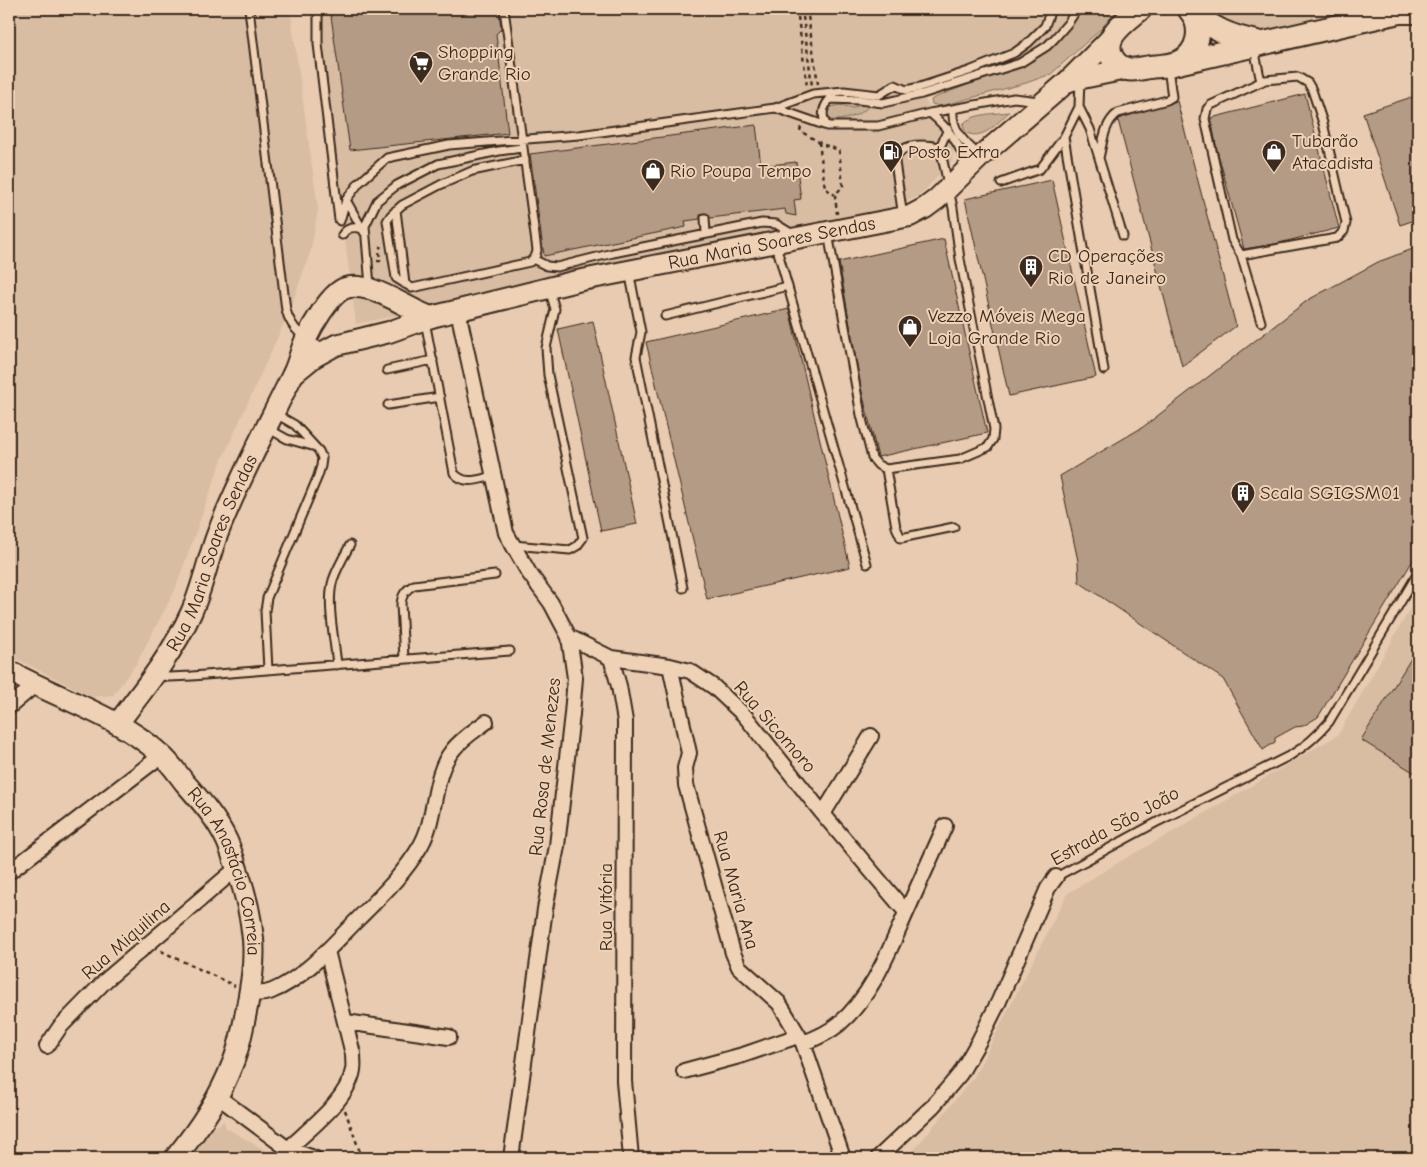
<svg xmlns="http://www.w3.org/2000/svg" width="1427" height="1167" viewBox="0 0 1427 1167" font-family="'Comic Neue',sans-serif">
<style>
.built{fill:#d8bda3}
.green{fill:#c8ae95;stroke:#826c5a}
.building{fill:#b49b85;stroke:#3b2a1e}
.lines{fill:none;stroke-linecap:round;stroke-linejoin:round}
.lane-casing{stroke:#3b2a1e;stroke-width:11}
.street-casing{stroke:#3b2a1e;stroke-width:18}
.secondary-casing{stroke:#3b2a1e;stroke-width:24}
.primary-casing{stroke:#3b2a1e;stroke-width:26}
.path{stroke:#3b2a1e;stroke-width:2.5;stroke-dasharray:4 4;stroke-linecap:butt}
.lane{stroke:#efd2b6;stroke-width:7}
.street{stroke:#efd2b6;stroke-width:14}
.secondary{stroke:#efd2b6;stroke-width:20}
.primary{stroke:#efd2b6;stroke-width:22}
.labels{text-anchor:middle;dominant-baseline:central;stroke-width:4;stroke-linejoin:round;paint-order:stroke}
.poi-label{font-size:19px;fill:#3b2a1e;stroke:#efd2b6;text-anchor:start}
.street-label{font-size:19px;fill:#3b2a1e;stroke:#efd2b6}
</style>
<rect width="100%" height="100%" fill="#e8cbb0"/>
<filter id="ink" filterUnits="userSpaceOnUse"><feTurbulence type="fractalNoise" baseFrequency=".02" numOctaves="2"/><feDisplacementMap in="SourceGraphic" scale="10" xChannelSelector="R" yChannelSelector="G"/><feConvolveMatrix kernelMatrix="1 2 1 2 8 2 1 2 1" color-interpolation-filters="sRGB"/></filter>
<g filter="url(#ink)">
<!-- built -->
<path class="built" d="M9 9H290L318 209 311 250 289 312 220 464 175 590 136 664 113 695 92 697 9 655Z
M321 9H1070L1054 35 1026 58 923 97 941 126 948 135 954 148 952 161 919 196 898 205 875 213 356 324 320 45Z
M1201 9H1345L1263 31 1235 26Z
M1418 595V1158H903L914 1150 974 1077 1067 894 1121 861 1169 834 1338 735Z
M224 1121 226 1128 279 1158H193L197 1146 208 1132Z"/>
<!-- green -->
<path class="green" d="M1072 9H1123L1051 74 1026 83 956 102 940 106 932 104 931 100 934 98C979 79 1052 59 1072 9Z
M862 104 868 107C860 116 838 123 827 119L825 111 827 108 839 105 853 108Z
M1009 112C997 123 982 142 965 132L963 124C973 113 995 114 1009 112Z"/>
<!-- building -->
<path class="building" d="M330 9H499L501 29 496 34 508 133 350 150Z
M1305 94 1339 228 1275 244 1244 249 1217 150 1211 118Z
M1418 95V219L1400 225 1363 113Z
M1177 101 1236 326 1182 366 1118 120 1121 118Z
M756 125 761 166 796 162 801 199 794 200 796 216 786 214 785 209 710 218 708 214 704 213 700 215V219L685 221 686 227 544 256 530 154Z
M1052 180 1096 377 1009 396 965 199Z
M944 239 987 433 878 457 861 388 839 262Z
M1418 247V552L1318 717 1303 726 1295 727 1275 738V742L1263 750 1223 679 1079 582 1078 561 1060 476 1143 427 1308 300 1378 262Z
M789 309 850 567 707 599 646 342Z
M593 321 637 524 601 531 558 329Z
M1418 647V775L1361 740Z"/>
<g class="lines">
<defs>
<path id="lane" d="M249 9 286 310C291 329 306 342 325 348
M318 9V44L339 220
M504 9 537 250 536 255 530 262 412 288 396 278 387 221 391 215 402 205 440 185 472 171 525 160
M1254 48 1261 82
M1079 107 1090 129 1123 236
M775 108 813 94 844 91 879 95 895 85 906 90 920 87 969 71 1014 53 1028 43 1045 26 1051 9
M953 109C951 130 965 143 980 156
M930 113C947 127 961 145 967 167
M827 126C821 116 822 108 830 99L859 100 883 103 922 94 1020 63 1047 46 1055 38 1068 23 1077 9
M1064 137 1104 370
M1099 158C1103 142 1104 123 1118 113L1167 100 1172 97 1168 68
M1001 183 1040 169 1064 137 1079 107 1080 79
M346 200 364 232
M396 210 405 284
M903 217 895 162C899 142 924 144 940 147
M705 218 706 233
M340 221 346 200 359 183 387 158 449 145 579 135 775 108 827 126H878L930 113 1014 98 1039 101
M828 233 861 415 872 458 878 465 886 469 960 459 988 447 993 439 994 429 960 259 953 208 940 147 948 129
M342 235C346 228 354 226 362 229
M776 245 867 564
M1241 255 1232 240 1205 119 1207 109 1211 105 1265 80 1298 77 1308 83 1312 90 1323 123 1346 223 1344 231 1337 238 1241 255 1261 322
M533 259 547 266 557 267 613 253 762 223 776 224 794 235
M629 271 641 332 636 357 683 588
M370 286 365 226 377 201 397 185 438 164 499 151 522 148
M665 316 788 286
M425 321 454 473C465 486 479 479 493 476
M387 370 433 360
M388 405 440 397
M267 428 287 439 312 446
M886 469 896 527 901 538 954 527
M513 545 570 550 577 546 583 538 548 375 546 348 555 309 549 289
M404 659 401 604C402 595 405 590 414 585L495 575
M337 665C335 641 326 603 333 580 337 568 344 556 350 545
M268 670 265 611 267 598 318 476 321 466 322 458 319 451 295 425 276 414
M157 675 169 677 192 676 510 651
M1056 877 1159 821 1291 755C1306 746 1317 736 1329 722L1418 573"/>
<path id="street" d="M458 311 506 533 529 573 551 603 569 637 575 678 572 714 557 846 545 909 511 1158
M569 637 611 658 670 666 690 671 714 687 745 716 823 814 906 912
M611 658 619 686 625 721 624 1081 631 1158
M670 666 689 753 685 768 686 785 733 953 739 967 779 1003 803 1043 843 1158
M9 707 35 685
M823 814 871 736
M9 872 162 755
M250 993C257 994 265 994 272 991 305 978 335 942 359 918 382 895 405 873 421 845 437 817 432 776 452 751 461 739 474 731 486 722
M346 1022 449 1037
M803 1043C817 1038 828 1033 839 1024 872 996 889 951 906 913 919 884 932 855 945 826
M47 1046 60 1027 106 980 237 868
M684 1071 743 1055 798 1036
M217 1096 288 1149 314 1158
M288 1149C309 1129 348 1100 353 1070 354 1065 353 1059 353 1054L327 951
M878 1158 933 1106 960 1074 979 1041 999 1001 1048 888 1056 877"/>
<g id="secondary">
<path d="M1068 81 1126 69"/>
<path id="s1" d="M293 374 314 357 336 345 389 332 431 317 577 281 910 216 925 208 937 199 980 157 1068 81 1112 37"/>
<path id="s2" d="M9 671C59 699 117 715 160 754 170 762 177 773 185 783 200 800 217 819 227 841 231 850 234 860 237 869 245 892 251 915 253 939 255 962 251 985 247 1007 243 1026 240 1047 232 1065 219 1099 198 1130 175 1158"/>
<path id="s3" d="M118 723C144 689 173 653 191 613 203 587 208 557 219 530 240 477 267 427 292 376 298 365 300 352 305 341 312 326 329 296 343 289 368 278 406 309 431 317"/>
</g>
<path id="primary" d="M1140 9C1131 17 1115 28 1111 39 1106 52 1114 66 1127 69 1134 71 1143 68 1150 67 1159 66 1168 66 1177 63 1200 54 1204 26 1189 9
M1192 12C1212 29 1232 37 1257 42
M1173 64 1399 12H1418"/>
</defs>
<!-- lane casing -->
<use href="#lane" class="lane-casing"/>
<!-- street casing -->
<use href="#street" class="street-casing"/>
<!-- secondary casing -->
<use href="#secondary" class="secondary-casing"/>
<!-- primary casing -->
<use href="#primary" class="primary-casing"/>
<!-- path -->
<path class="path" d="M797 9 807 87
M802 9 812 86
M807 9 818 84
M801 127 800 131 824 145 839 150 843 186 835 195 837 214
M819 142 825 188 835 195
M377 261H380L379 249 381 246
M161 951 235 986
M345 1110 362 1158"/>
<!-- lane -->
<use href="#lane" class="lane"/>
<!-- street -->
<use href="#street" class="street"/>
<!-- secondary -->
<use href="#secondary" class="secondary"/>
<!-- primary -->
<use href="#primary" class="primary"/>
</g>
</g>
<!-- icons -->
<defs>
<symbol id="supermarket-pin" viewBox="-11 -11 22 30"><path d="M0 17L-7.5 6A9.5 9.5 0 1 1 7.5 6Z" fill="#3b2a1e" stroke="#efd2b6"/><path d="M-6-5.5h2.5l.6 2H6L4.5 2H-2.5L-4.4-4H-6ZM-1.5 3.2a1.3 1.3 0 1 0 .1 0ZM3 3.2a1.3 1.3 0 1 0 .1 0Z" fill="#fff"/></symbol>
<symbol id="fuel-pin" viewBox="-11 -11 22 30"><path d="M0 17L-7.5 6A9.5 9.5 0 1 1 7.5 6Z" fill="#3b2a1e" stroke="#efd2b6"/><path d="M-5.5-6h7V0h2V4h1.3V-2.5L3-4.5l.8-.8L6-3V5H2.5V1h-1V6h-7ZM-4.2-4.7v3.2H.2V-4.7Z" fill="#fff"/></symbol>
<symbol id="shop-pin" viewBox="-11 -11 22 30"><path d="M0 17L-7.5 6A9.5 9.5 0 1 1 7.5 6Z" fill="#3b2a1e" stroke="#efd2b6"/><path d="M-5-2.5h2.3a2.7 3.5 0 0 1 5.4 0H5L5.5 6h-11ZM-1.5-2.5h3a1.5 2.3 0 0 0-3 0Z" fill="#fff"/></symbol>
<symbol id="building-pin" viewBox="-11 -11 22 30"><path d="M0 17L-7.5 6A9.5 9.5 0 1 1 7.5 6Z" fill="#3b2a1e" stroke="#efd2b6"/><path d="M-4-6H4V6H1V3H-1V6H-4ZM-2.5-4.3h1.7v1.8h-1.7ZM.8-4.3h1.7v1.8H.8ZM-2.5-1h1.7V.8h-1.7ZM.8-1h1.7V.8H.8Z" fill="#fff"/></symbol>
</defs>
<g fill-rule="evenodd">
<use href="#supermarket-pin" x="407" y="49" width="28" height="38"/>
<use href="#fuel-pin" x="877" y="138" width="28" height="38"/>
<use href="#shop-pin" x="1260" y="138" width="28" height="38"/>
<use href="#shop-pin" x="639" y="157" width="28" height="38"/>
<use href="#building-pin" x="1017" y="253" width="28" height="38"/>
<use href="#shop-pin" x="896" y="313" width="28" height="38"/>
<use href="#building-pin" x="1229" y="479" width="28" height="38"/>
</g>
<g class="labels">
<!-- poi labels -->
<g class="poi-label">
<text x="438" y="52">Shopping<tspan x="438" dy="22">Grande Rio</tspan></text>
<text x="1292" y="141">Tubarão<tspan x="1292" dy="22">Atacadista</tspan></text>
<text x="908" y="152">Posto Extra</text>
<text x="670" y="171">Rio Poupa Tempo</text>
<text x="1048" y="256">CD Operações<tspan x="1048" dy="22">Rio de Janeiro</tspan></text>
<text x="928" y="316">Vezzo Móveis Mega<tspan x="928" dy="22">Loja Grande Rio</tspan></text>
<text x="1260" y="493">Scala SGIGSM01</text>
</g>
<!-- street labels -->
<g class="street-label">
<text stroke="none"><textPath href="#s1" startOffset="500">Rua Maria Soares Sendas</textPath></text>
<text stroke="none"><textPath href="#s3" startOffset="196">Rua Maria Soares Sendas</textPath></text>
<text transform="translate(775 727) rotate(49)">Rua Sicomoro</text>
<text transform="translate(545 767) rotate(-84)">Rua Rosa de Menezes</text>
<text transform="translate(1115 826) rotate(-29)">Estrada São João</text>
<text stroke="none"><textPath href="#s2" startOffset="311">Rua Anastácio Correia</textPath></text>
<text transform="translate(736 890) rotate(74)">Rua Maria Ana</text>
<text transform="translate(606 907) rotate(-90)">Rua Vitória</text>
<text transform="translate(126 940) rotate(-41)">Rua Miquilina</text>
</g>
</g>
<!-- margin -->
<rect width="1427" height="1167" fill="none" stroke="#efd2b6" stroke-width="30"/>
<rect x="15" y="15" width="1397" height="1137" fill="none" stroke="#3b2a1e" stroke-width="2" filter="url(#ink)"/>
</svg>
